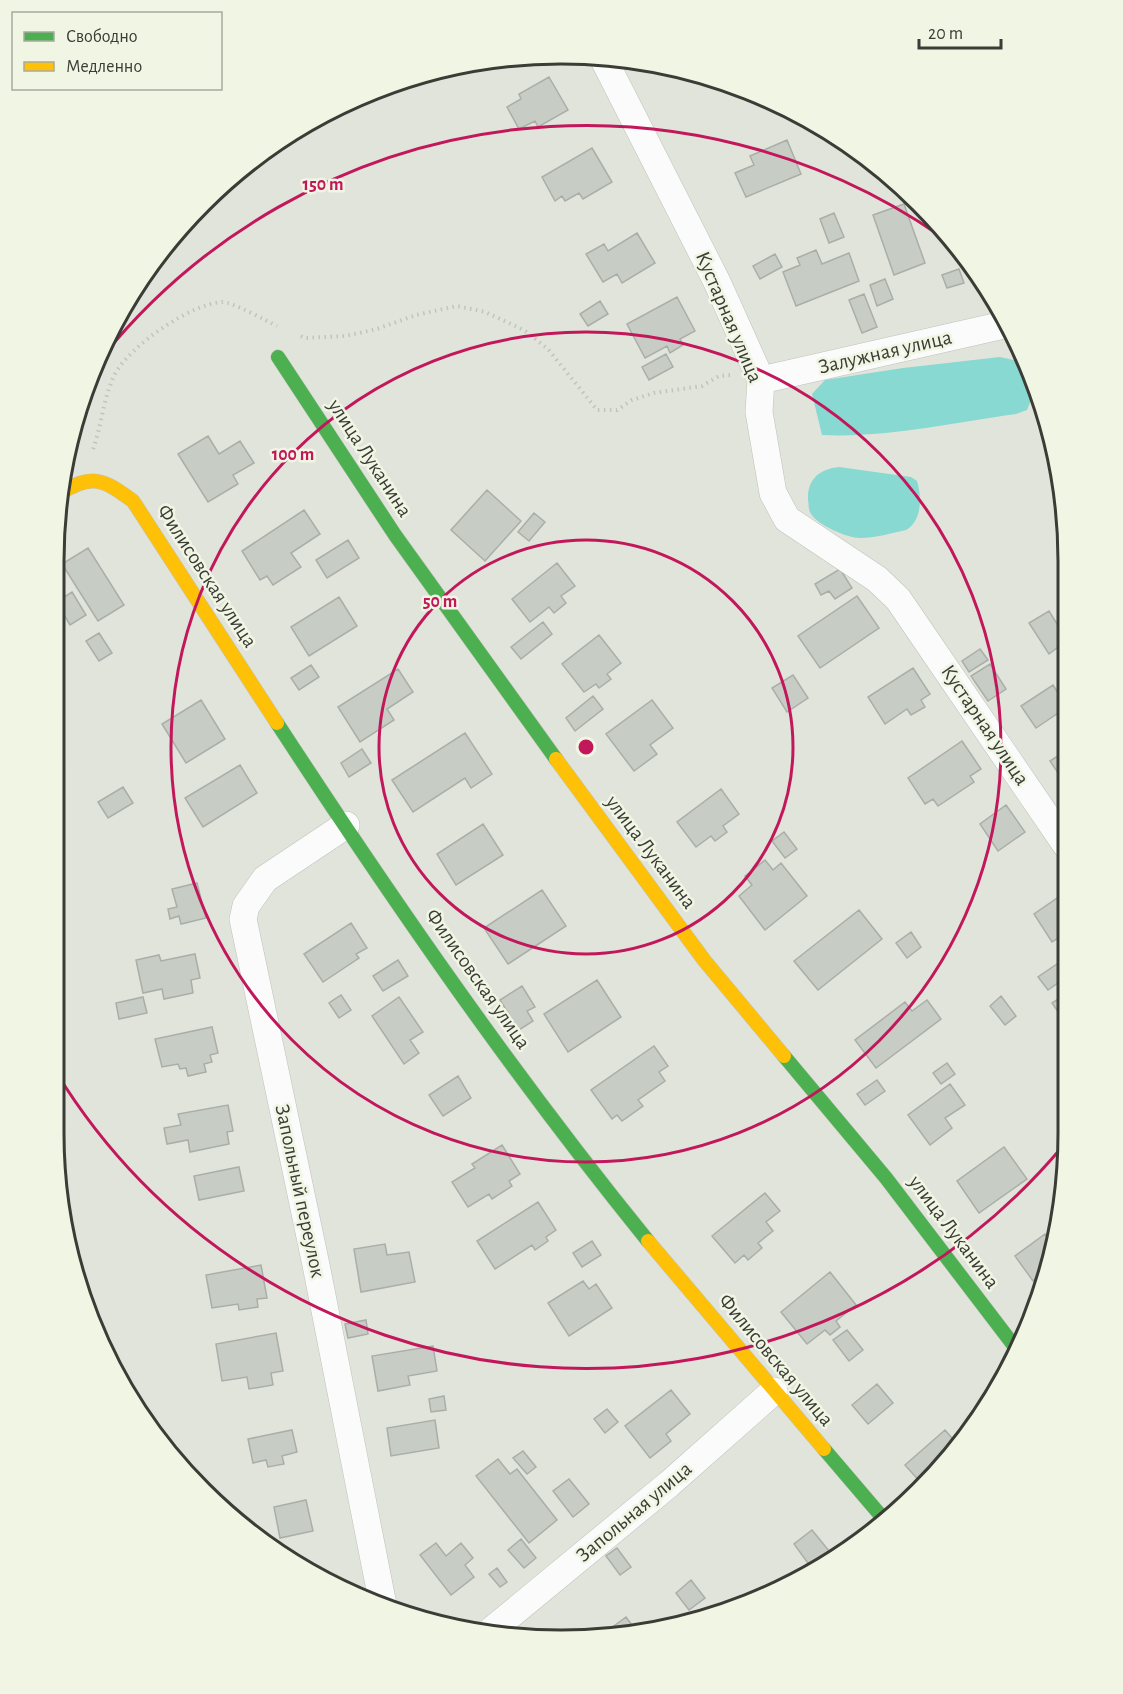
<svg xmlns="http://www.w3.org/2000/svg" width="1123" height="1694" viewBox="0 0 1123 1694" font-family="'Alegreya Sans',sans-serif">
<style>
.water{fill:#87d9d2}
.building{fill:#c7ccc5;stroke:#aaaea8;stroke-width:1.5}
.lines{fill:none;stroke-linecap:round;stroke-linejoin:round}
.street-casing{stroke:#bfc2bb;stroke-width:28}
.fast-casing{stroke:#bfc2bb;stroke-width:15}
.slow-casing{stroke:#bfc2bb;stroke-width:15}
.path{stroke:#c2c3c0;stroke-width:4;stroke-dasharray:1.5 4.5;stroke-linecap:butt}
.street{stroke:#fafbfa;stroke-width:27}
.fast{stroke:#4caf50;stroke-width:14}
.slow{stroke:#ffc107;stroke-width:14}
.ring{fill:none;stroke:#c2185b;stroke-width:3}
.labels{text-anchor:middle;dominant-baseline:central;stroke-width:5;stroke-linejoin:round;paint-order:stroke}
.street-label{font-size:21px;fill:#3a3c35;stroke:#f0f5e4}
.rim{fill:none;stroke:#3a3c35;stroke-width:3}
.centre{fill:#c2185b;stroke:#f0f5e4;stroke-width:3}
.ring-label{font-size:18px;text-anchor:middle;font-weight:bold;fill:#c2185b;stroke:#f0f5e4;stroke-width:5;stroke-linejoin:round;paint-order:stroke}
</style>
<rect width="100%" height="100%" fill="#e1e4db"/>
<!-- water -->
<path class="water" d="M1000 357 1022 362 1031 400 1027 410 1016 414C952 423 886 438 822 435L812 394 825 380 903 368Z
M839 467 911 477 917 481C922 497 922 521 906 530 892 533 875 538 860 538 847 538 818 525 811 514 808 509 809 505 808 500 807 480 819 469 839 467Z"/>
<!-- building -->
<path class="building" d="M549 77 568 110 538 127 535 121 519 129 507 107 521 99 519 94Z
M787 140 801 174 746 197 735 173 754 165 750 156Z
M592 148 612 182 583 199 579 193 565 201 562 196 555 201 542 177Z
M904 204 925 263 894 275 873 215Z
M834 213 844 237 829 243 820 219Z
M637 233 655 263 622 283 617 274 603 282 586 254 604 244 608 251Z
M816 250 822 264 849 253 859 281 796 306 783 272 800 265 797 258Z
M775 254 782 267 760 279 753 266Z
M959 269 964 283 947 288 942 275Z
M885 279 893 299 877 306 870 285Z
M864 294 877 327 862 333 849 300Z
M677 297 695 331 680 339 683 345 670 353 667 346 645 358 627 324Z
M600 301 608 314 588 326 580 314Z
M666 354 673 367 649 380 642 367Z
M208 436 219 454 240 441 254 463 233 475 238 484 208 502 178 454Z
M487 490 521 521 485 561 451 530Z
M304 510 320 534 291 553 301 567 273 585 267 576 260 580 242 551Z
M534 513 545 522 529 541 518 532Z
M348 540 359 558 327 578 316 560Z
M88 548 124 605 98 621 62 564Z
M557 563 575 586 561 596 566 603 554 613 549 607 530 622 512 599Z
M840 569 852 588 835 599 829 591 821 595 815 584Z
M72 592 86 615 70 625 58 605V601Z
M857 596 879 628 820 668 798 636Z
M339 597 357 626 309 656 291 627Z
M1049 611 1067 640 1049 654 1029 623Z
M543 622 552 634 521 659 511 647Z
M99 633 112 653 99 661 86 641Z
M599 635 621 663 607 674 611 679 599 688 596 684 584 692 562 664Z
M980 649 988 660 969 672 962 661Z
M990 664 1006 689 988 701 971 676Z
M311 665 319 677 299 690 291 678Z
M913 668 930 694 921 700 925 707 911 715 907 709 885 724 868 697Z
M398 669 413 692 387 709 394 720 360 742 338 707Z
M793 675 808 698 787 712 772 688Z
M1053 685 1067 707 1036 728 1021 706Z
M593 696 603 709 575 731 566 718Z
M201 700 225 739 186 763 162 724Z
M652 700 673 728 650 745 657 754 634 771 606 734Z
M465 733 492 774 471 788 465 778 413 812 392 780Z
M962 741 981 769 970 776 974 782 938 806 933 799 925 804 908 778Z
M362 749 371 763 349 777 341 763Z
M1067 750V786L1050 761Z
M240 765 257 793 203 827 185 798Z
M123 787 133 803 108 818 98 802Z
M721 789 739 814 723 826 727 832 715 841 711 836 696 847 677 822Z
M1006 805 1025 832 998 851 980 824Z
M483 824 503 855 456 885 437 854Z
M784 832 797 849 785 858 772 841Z
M765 860 773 870 781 863 807 896 765 930 739 896 752 885 745 876Z
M197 883 206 918 181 924 179 916 170 919 168 909 177 907 172 889Z
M542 890 566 926 508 964 484 928Z
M1066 892V933L1052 942 1034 914Z
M859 910 882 939 818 990 794 961Z
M351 923 367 948 356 954 359 958 323 982 304 954Z
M911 932 921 947 907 958 896 943Z
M195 954 200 978 191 980 193 993 164 999 162 989 143 993 136 960 159 955 161 961Z
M398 960 408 976 383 991 373 976Z
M1057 964 1066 977 1048 990 1038 977Z
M597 980 621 1017 568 1052 544 1014Z
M522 986 535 1007 527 1011 533 1021 519 1030 500 1000Z
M1066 994 1065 1022 1052 1003Z
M341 995 351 1010 339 1018 329 1003Z
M1001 996 1016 1016 1005 1025 990 1006Z
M143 997 147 1013 119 1019 116 1003Z
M399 997 423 1032 410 1040 419 1053 404 1064 372 1016Z
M927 1000 941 1019 876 1068 855 1040 905 1002 912 1011Z
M212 1027 218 1053 210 1055 212 1062 204 1064 206 1072 188 1076 186 1068 180 1069 178 1064 162 1067 155 1039Z
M654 1046 668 1066 659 1072 665 1081 638 1100 643 1106 622 1121 617 1115 612 1119 591 1090Z
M947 1063 955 1074 941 1084 933 1073Z
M458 1076 471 1098 443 1116 429 1095Z
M877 1080 885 1091 865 1105 857 1094Z
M950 1084 965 1105 945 1118 952 1128 930 1145 908 1115Z
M228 1105 233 1131 227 1132 229 1144 190 1152 188 1140 167 1144 164 1128 181 1125 178 1114Z
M502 1145 520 1174 509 1181 512 1186 492 1199 489 1194 468 1207 452 1182 475 1168 472 1164Z
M1004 1147 1027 1179 979 1213 957 1181Z
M239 1167 244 1191 199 1200 194 1176Z
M765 1193 780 1211 766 1222 773 1231 758 1243 762 1248 748 1260 744 1255 735 1263 712 1236Z
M538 1202 556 1230 546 1237 548 1241 535 1250 532 1245 495 1269 477 1241Z
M1045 1234 1051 1243 1042 1273 1033 1281 1015 1256Z
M592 1241 601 1255 582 1267 573 1253Z
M385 1244 387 1255 409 1252 415 1282 361 1292 354 1249Z
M261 1265 267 1298 257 1299 258 1307 239 1310 238 1304 212 1308 206 1275Z
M830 1272 856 1305 836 1321 840 1327 830 1335 825 1330 807 1344 781 1312Z
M583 1281 589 1289 596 1284 612 1308 569 1336 548 1303Z
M366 1320 368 1334 348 1338 345 1324Z
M847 1330 863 1350 849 1361 833 1340Z
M276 1333 283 1371 271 1373 273 1385 249 1389 247 1377 222 1381 216 1344Z
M433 1346 437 1371 408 1376 410 1385 378 1391 372 1356Z
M877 1384 893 1403 868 1424 852 1405Z
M671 1390 690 1414 666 1434 671 1441 650 1458 625 1426Z
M444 1396 446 1410 431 1412 429 1399Z
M607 1409 618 1422 605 1433 594 1419Z
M435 1420 439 1448 391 1456 387 1428Z
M292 1430 297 1452 282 1456 284 1464 268 1467 266 1460 253 1463 248 1439Z
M945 1430 958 1445 943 1467 922 1484 905 1465Z
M523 1451 536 1467 527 1474 513 1458Z
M498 1459 510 1474 517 1469 557 1520 529 1543 476 1476Z
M569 1479 589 1504 573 1517 553 1491Z
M306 1500 313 1531 280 1538 274 1507Z
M812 1530 829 1551 810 1566 794 1544Z
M521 1539 536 1558 524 1568 508 1550Z
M436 1543 446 1556 461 1543 473 1558 465 1565 474 1577 451 1595 420 1555Z
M617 1548 631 1567 620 1575 606 1556Z
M497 1568 507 1582 500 1587 489 1574Z
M691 1580 705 1598 689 1610 676 1593Z
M626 1617 637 1632 603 1634Z"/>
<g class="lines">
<defs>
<path id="street" d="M603 58 717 282 761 380 759 412 773 493 787 519 877 579 898 599 1066 845
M761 380 1008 324
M346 825 265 879 246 906 243 919 316 1265 383 1605
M492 1630 669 1484 774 1391"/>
<path id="fast" d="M278 357 395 535 556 759
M277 723C393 901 514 1076 648 1241
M784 1056 886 1178 1018 1351
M824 1449 882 1517"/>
<path id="slow" d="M59 494C92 473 103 479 133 501L277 723
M556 759 704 960 784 1056
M648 1241 824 1449"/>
</defs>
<!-- street casing -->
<use href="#street" class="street-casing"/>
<!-- fast casing -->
<use href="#fast" class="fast-casing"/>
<!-- slow casing -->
<use href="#slow" class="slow-casing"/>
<!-- path -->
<path class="path" d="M301 336 305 338 345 336 377 329 416 315 457 306 485 312 524 330 548 349 597 410H617L632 400 654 393 702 386 719 376 731 375
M93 449C102 425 103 398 115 374 130 346 191 303 223 302 232 302 267 321 277 326"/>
<!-- street -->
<use href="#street" class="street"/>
<!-- fast -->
<use href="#fast" class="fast"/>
<!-- slow -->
<use href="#slow" class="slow"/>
</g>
<!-- distance rings -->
<g class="ring">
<circle cx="586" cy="747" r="207"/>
<circle cx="586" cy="747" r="415"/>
<path d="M1062 1147A622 622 0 0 1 56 1072M103 356A622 622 0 0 1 965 254"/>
</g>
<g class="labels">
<!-- street labels -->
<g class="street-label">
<text transform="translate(729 317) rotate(67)">Кустарная улица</text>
<text transform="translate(885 352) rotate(-13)">Залужная улица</text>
<text transform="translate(370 458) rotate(57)">улица Луканина</text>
<text transform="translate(207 576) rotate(57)">Филисовская улица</text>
<text transform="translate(985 725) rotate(56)">Кустарная улица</text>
<text transform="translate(651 852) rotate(53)">улица Луканина</text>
<text transform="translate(478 979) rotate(55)">Филисовская улица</text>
<text transform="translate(300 1191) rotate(78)">Запольный переулок</text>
<text transform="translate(954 1232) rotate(53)">улица Луканина</text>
<text transform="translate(776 1360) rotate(50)">Филисовская улица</text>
<text transform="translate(634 1512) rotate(-40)">Запольная улица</text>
</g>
</g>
<!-- crop -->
<path d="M0 0H1123V1694H0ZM561 64H561A497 497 0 0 1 1058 561V1133A497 497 0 0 1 561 1630H561A497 497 0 0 1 64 1133V561A497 497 0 0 1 561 64Z" fill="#f0f5e4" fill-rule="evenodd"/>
<path class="rim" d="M561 64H561A497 497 0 0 1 1058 561V1133A497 497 0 0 1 561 1630H561A497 497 0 0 1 64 1133V561A497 497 0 0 1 561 64Z"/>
<circle cx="586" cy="747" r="9" class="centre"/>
<g class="ring-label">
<text x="323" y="190">150 m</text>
<text x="293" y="460">100 m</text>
<text x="440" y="607">50 m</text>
</g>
<!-- legend -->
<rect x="12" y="12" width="210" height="78" fill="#f0f5e4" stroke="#a7ab9e" stroke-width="1.5"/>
<rect x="24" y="32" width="30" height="9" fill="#4caf50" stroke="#a7ab9e" stroke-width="1.5"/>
<text x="66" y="42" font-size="18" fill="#3a3c35">Свободно</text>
<rect x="24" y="62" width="30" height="9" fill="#ffc107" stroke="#a7ab9e" stroke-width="1.5"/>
<text x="66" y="72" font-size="18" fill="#3a3c35">Медленно</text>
<!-- scale -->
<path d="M919 39v9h82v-9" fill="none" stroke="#3a3c35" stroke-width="3"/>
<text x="928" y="39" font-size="18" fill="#3a3c35" stroke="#f0f5e4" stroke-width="4.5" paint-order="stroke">20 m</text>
</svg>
